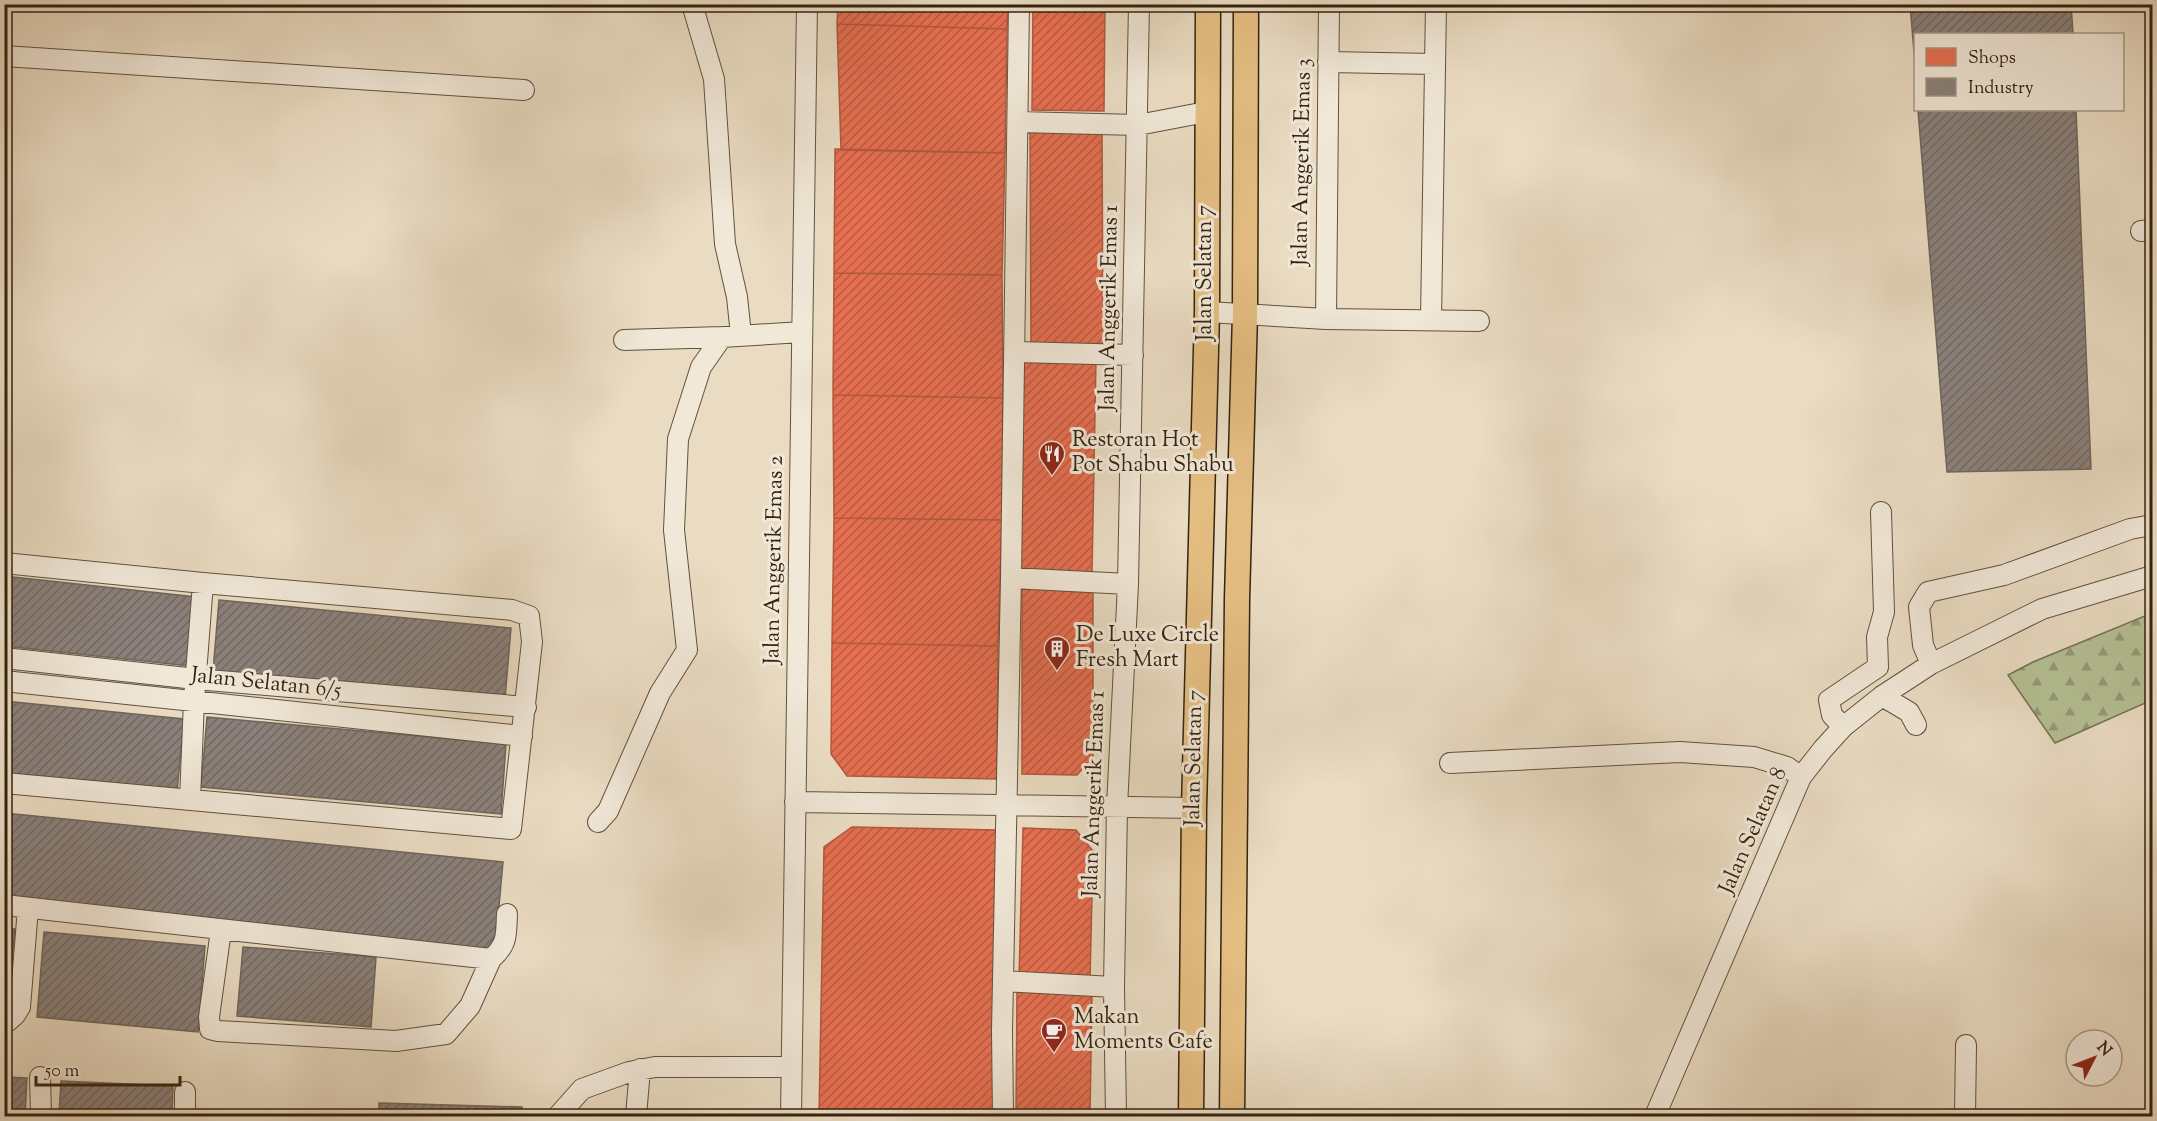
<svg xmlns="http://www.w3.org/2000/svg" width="2157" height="1121" viewBox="0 0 2157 1121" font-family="'Sorts Mill Goudy',serif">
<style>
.forest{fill:url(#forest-firs);stroke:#747252;stroke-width:1.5}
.shops{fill:url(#shops-hatch);stroke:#b1583d;stroke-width:1.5}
.industry{fill:url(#industry-hatch);stroke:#70655b;stroke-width:1.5}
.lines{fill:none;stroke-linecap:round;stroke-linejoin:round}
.minor-casing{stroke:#62513c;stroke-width:22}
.major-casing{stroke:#34230f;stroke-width:27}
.minor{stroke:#f1e8d8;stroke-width:20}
.major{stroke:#e5be82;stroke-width:24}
.labels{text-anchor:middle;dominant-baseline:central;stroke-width:6;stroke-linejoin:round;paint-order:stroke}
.street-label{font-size:22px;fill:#34230f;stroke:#f1e8d8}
.poi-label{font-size:22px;fill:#34230f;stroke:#f1e8d8;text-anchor:start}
</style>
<defs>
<pattern id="forest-firs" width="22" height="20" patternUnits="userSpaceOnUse" patternTransform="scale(1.5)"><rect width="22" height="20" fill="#b5c195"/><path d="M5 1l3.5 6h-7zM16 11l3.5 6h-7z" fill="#949c78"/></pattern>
<pattern id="shops-hatch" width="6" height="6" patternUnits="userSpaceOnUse" patternTransform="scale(1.5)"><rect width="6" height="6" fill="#e76f51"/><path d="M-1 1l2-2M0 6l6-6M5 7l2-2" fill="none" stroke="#bc5b42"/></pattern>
<pattern id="industry-hatch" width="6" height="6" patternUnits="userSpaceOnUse" patternTransform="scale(1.5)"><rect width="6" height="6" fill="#8a817c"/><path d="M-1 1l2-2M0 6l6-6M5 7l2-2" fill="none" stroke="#726964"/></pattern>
</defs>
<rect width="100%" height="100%" fill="#eadcc3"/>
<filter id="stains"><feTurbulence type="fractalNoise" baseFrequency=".00333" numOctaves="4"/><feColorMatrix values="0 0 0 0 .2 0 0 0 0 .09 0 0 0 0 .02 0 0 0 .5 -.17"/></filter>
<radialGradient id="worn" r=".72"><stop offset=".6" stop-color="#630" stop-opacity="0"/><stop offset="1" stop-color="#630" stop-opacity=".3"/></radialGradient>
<!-- forest -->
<path class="forest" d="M2152 613V707L2145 703 2055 743 2008 675 2033 662Z"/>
<!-- shops -->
<path class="shops" d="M838 4H1008L1007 29 837 24Z
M1033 4H1105L1104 111 1032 110Z
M837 24 1007 29 1005 153 841 150Z
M1030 131 1102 132 1103 348 1031 347Z
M835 149 1005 153 1002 275 834 273Z
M834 273 1002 275 1003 398 833 395Z
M1024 357 1096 359 1092 572 1020 570Z
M833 395 1003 398 1002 520 834 518Z
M834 518 1002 520 998 646 832 643Z
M1022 586 1093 587V757L1077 775 1022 774Z
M832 643 998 646 997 779 847 776 831 754Z
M852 827 999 830 994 1116H819L824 847Z
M1023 828 1076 830 1093 851 1090 981 1019 978Z
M1017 990 1092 992 1090 1116H1016Z"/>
<!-- industry -->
<path class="industry" d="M1910 4H2071L2073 34H1916V76Z
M1918 110H2076L2091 469 1947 472Z
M4 576 196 597 189 666 4 646Z
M219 600 511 628 505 699 213 671Z
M4 701 184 719 177 792 4 774Z
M207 717 506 744 501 814 201 787Z
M4 813 503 862 495 950 4 903Z
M4 928 15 929 7 1012H4Z
M44 932 205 946 198 1032 37 1017Z
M243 947 376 957 371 1027 237 1016Z
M4 1077 27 1078 25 1116H4Z
M61 1081 173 1086 172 1116H59Z
M379 1103 522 1107V1116H379Z"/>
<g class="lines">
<defs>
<path id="minor" d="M692 4 714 79 725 244 737 297 741 335
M4 56 524 90
M1328 62 1434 64
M1018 122 1138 125 1206 112
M2141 231 2152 230
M1207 312 1326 319 1479 321
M1326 319 1329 4
M1431 320 1436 4
M624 340 722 337 802 332
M1014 352 1133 355
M4 563 203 583 512 610 529 616 532 642 511 829 4 783
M1011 578 1128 584
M4 658 196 679 526 707
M1931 664 1923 645 1919 607 1928 592 2004 575 2130 529 2152 525
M4 681 522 736
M1882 696 1909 712 1916 725
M1843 727 1832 715 1829 700 1878 667 1877 637 1884 612 1881 512
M1450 763 1680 752 1754 757 1787 767 1801 777
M190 800 194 700 203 583
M795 802 1194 808
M598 822 608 811 660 693 687 650 674 530 678 439 701 367 722 337
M4 905 491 959C508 944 506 935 507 914
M221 930 209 1017 210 1029 218 1031 396 1041 446 1034 470 1006 491 959
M1003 981 1114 987
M4 1022H7L15 1015 20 1007 28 908
M40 1077 41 1116
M185 1116V1092
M558 1116 582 1089 629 1072 655 1067H790
M636 1116 640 1069
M791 1116 807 4
M1003 1116 1002 1031 1011 578 1019 4
M1116 1116 1114 987 1117 807 1128 584 1139 4
M1655 1116 1801 777 1823 749 1843 727 1882 696 1931 664 2042 609 2152 576
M1965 1116 1966 1045"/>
<path id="major" d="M1191 1116 1194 808 1207 312 1208 4
M1232 1116 1237 599 1245 314 1246 4"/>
</defs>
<!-- minor casing -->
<use href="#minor" class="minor-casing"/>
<!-- major casing -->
<use href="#major" class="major-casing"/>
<!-- minor -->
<use href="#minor" class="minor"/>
<!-- major -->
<use href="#major" class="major"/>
</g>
<!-- icons -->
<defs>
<symbol id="restaurant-pin" viewBox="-11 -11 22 30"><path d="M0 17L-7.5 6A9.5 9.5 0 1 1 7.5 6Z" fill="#8f2418" stroke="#f1e8d8"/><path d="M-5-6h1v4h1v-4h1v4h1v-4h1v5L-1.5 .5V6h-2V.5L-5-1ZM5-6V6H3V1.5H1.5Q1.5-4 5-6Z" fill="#fff"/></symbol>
<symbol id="building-pin" viewBox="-11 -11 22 30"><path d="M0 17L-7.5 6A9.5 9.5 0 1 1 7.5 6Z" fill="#8f2418" stroke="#f1e8d8"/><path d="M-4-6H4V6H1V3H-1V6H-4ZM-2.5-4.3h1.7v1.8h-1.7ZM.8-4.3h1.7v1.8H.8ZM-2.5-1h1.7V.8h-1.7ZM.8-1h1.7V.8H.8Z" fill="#fff"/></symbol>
<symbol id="cafe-pin" viewBox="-11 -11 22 30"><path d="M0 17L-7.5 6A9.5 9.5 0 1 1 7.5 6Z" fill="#8f2418" stroke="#f1e8d8"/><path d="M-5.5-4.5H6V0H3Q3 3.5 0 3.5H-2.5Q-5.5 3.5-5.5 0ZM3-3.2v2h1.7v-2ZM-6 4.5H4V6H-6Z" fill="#fff"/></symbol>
</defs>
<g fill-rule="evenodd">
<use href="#restaurant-pin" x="1037" y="439" width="30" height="40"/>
<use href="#building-pin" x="1042" y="634" width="30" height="40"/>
<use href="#cafe-pin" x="1039" y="1016" width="30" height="40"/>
</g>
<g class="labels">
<!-- street labels -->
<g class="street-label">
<text transform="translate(1303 162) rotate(-89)">Jalan Anggerik Emas 3</text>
<text transform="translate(1206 273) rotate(-90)">Jalan Selatan 7</text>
<text transform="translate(1110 308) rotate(-89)">Jalan Anggerik Emas 1</text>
<text transform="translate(775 560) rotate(-89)">Jalan Anggerik Emas 2</text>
<text transform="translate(266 684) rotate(6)">Jalan Selatan 6/5</text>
<text transform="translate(1195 758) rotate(-89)">Jalan Selatan 7</text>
<text transform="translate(1095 794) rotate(-88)">Jalan Anggerik Emas 1</text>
<text transform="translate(1754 831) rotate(-66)">Jalan Selatan 8</text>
</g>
<!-- poi labels -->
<g class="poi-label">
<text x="1072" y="441">Restoran Hot<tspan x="1072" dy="25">Pot Shabu Shabu</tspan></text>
<text x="1076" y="636">De Luxe Circle<tspan x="1076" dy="25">Fresh Mart</tspan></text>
<text x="1074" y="1018">Makan<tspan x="1074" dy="25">Moments Cafe</tspan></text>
</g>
</g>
<!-- margin -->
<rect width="2157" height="1121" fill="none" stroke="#eadcc3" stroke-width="24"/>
<rect x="6" y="6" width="2145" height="1109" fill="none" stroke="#34230f" stroke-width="3"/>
<rect x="12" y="12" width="2133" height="1097" fill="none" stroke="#34230f" stroke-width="1.5"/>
<!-- legend -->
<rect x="1914" y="33" width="210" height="78" fill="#f1e8d8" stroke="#a59988" stroke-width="1.5"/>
<rect x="1926" y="48" width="30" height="18" fill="#e76f51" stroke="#a59988" stroke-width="1.5"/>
<text x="1968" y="63" font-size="18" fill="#34230f">Shops</text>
<rect x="1926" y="78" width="30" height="18" fill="#8a817c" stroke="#a59988" stroke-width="1.5"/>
<text x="1968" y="93" font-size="18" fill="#34230f">Industry</text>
<!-- north arrow -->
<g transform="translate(2094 1058) rotate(48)"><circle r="28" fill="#f1e8d8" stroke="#a59988" stroke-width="1.5"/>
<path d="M0-4.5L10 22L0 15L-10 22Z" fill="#8f2418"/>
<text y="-9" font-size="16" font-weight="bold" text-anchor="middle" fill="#34230f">N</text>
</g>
<!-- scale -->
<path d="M36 1076v9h144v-9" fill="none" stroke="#34230f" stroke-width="3"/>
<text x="45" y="1076" font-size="18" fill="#34230f" stroke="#f1e8d8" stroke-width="4.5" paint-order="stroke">50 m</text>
<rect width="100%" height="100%" filter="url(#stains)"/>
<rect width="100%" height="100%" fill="url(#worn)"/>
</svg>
